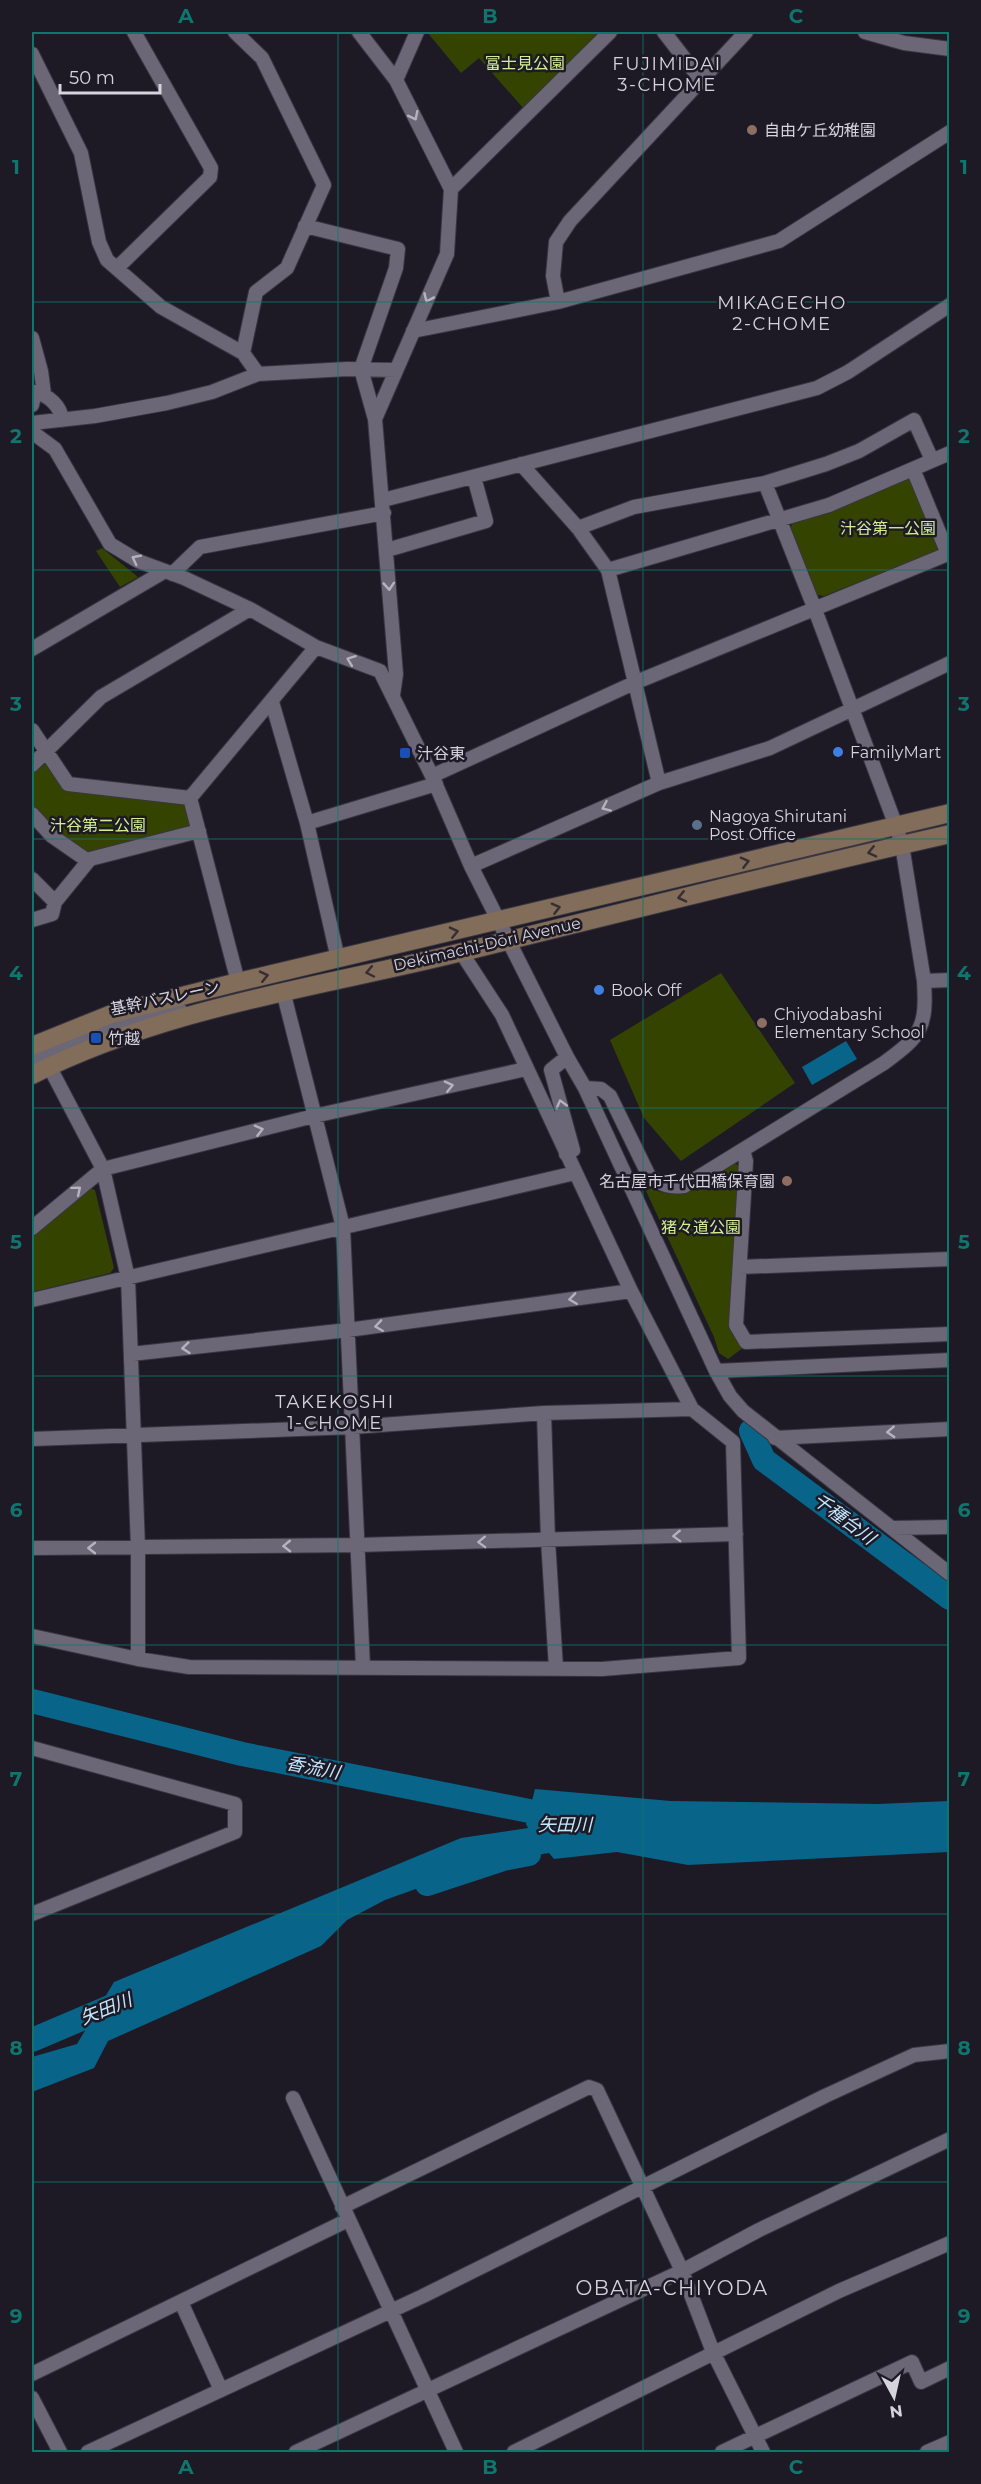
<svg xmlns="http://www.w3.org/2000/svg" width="981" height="2484" viewBox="0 0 981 2484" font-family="Montserrat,'Noto Sans JP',sans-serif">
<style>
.green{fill:#344400}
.water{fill:#086488}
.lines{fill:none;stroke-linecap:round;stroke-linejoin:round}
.river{stroke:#086488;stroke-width:24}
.street-casing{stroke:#383640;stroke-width:16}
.secondary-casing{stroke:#383640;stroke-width:20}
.street{stroke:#6b6777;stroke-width:14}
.secondary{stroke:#826c5a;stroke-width:18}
.oneway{stroke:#b5b3be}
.oneway2{stroke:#362e33}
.grid{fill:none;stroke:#0f766e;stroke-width:1.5;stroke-opacity:0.55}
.education-dot{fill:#8d6e63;stroke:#1d1a26;stroke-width:2}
.shop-dot{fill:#3f7fe0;stroke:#1d1a26;stroke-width:2}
.transit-dot{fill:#1a4fb4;stroke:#1d1a26;stroke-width:2}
.service-dot{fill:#5c6f8a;stroke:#1d1a26;stroke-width:2}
.labels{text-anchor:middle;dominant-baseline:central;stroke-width:5;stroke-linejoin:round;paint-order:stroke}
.park-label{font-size:16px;fill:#d2ef90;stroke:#1d1a26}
.poi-label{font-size:16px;fill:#d5d3dc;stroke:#1d1a26;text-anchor:start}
.street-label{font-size:16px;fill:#d5d3dc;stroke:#1d1a26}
.neighbourhood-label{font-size:18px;letter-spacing:1.5px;fill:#d5d3dc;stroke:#1d1a26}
.water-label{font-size:18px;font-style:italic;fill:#c3e9ff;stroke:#1d1a26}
.quarter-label{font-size:20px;letter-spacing:1.5px;fill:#d5d3dc;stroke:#1d1a26}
.neatline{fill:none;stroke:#0f766e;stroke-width:2}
.grid-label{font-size:20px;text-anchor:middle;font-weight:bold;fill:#0f766e}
</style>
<rect width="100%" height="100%" fill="#1d1a26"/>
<!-- green -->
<path class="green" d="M427 32H601L524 109 479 58 461 73Z
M906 478 912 480 940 545 938 550 824 596 817 595 790 529 793 522Z
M102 548 138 577 120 587 96 551Z
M40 763 48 764 65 791 186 804 192 826 91 860 55 834 32 809V770Z
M721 973 795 1083 681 1161 644 1118 610 1040Z
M734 1162 740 1167 731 1327 744 1347 728 1359 719 1353 714 1337 640 1178C670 1212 706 1182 734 1162Z
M87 1187 95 1190 114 1268 110 1273 32 1292V1234Z"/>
<!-- water -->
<path class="water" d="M846 1041 857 1059 812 1085 802 1067Z
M535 1789 671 1801 878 1804 949 1801V1852L688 1865 617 1852 554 1859 549 1853 491 1862 385 1900 347 1920 321 1946 108 2041 94 2068 32 2092V2057L77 2044 114 1982 461 1838 528 1828 526 1824Z"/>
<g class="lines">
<!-- river -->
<path class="river" d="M751 1431 764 1460 950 1598
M32 1701 242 1754 549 1815 560 1823
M427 1884 503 1859 529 1854
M32 2040 126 2000"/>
<defs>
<path id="street" d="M235 32 262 58 324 185 287 268 256 292 243 353 258 374
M359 32 396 80 451 189 447 254 375 419 396 674 393 695
M664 32 701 80
M865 32 904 43 950 49
M32 54 81 153 99 242 107 260 161 307 243 353
M396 80 417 32
M451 189 610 32
M305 226 398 249 396 268 361 369 375 419
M117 268 210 177 211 168 134 32
M558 302 553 276 556 242 570 221 746 32
M413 331 558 302 779 241 950 132
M32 338 41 371 44 394
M32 405 35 392C48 395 61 406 62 420
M32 423 95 416 167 403 212 392 258 374 347 369 396 370
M32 432 55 449 110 544 138 561 184 578 250 609 316 647 380 671 432 776 471 866 567 1057 585 1088 716 1371 730 1396 743 1411 950 1574
M521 464 578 528 608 570 659 783
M913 469 948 554
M765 483 826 464 859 451 914 420 932 460
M383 500 817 388 848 372 950 305
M578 528 634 507 765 483 814 607 896 826 902 845 924 981C927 1028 921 1036 884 1063L684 1186C669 1188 662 1185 649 1176L610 1096 601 1089 585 1088
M387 550 486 521 474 477
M608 570 829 505 950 453
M172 574 200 547 384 513
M32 649 165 571
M272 702 307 823 338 959
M32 730 68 784 190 798
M32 765 101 697 250 609
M432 776 634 683 950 553
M32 814 52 836 88 861
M307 823 436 784
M471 866 659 783 770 748 950 663
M32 879 55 902
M32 920 52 914 55 902 90 859 199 831
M924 981 950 980
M238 982 190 798 316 647
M283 991 343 1227 363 1667
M37 1043 103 1169 128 1278 138 1548V1659
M32 1063C77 1033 128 1021 181 1011
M743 1150 746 1161 736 1325 746 1342 950 1334
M566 1154 573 1150 551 1070 567 1057
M32 1228 103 1169 314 1116 526 1069
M740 1267 950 1259
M32 1300 575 1173
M131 1354 348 1330 631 1291
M716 1371 950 1360
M544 1413 548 1540 556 1668
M775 1438 950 1429
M32 1439 353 1427 544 1413 692 1409
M892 1528 950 1527
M32 1548 358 1545 736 1534
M32 1636 138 1659 189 1667 602 1669 739 1658 733 1442 692 1409 631 1291 502 1015 461 952
M32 1748 235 1804V1832L32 1914
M293 2098 456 2452
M342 2207 589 2087 597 2090 682 2271 713 2352 763 2452
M181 2302 221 2390
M32 2374 348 2220
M32 2398 60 2452
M88 2452 423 2296 825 2096 914 2055 950 2051
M296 2452 682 2271 759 2230 950 2139
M514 2452 839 2291 950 2243
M722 2452 912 2362 921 2382 950 2368
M927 2452 950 2442"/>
<path id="secondary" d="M32 1046 114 1013 238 982 950 813
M32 1075C167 1007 316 988 462 952 624 912 786 871 950 834"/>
</defs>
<!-- street casing -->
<use href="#street" class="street-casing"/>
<!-- secondary casing -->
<use href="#secondary" class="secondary-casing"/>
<!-- street -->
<use href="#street" class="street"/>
<!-- secondary -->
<use href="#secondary" class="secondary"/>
</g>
<!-- one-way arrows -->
<defs><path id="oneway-chevron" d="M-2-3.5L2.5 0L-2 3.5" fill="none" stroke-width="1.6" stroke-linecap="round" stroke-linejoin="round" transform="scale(1.5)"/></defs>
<g class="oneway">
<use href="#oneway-chevron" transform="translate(414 116) rotate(63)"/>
<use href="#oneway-chevron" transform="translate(428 298) rotate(114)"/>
<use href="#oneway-chevron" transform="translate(136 559) rotate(-153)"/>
<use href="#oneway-chevron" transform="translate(389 586) rotate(86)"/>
<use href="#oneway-chevron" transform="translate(351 660) rotate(-159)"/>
<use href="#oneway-chevron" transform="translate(606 807) rotate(156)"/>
<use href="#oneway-chevron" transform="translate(449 1086) rotate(-13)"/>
<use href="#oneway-chevron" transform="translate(561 1104) rotate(-105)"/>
<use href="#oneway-chevron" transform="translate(259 1130) rotate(-14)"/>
<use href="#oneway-chevron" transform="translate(77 1190) rotate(-40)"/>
<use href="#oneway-chevron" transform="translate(573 1299) rotate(172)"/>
<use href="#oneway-chevron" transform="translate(379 1326) rotate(172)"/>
<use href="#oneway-chevron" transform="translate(186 1348) rotate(174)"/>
<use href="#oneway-chevron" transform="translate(891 1432) rotate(177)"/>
<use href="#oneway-chevron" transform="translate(677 1536) rotate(178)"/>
<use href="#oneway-chevron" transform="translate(482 1542) rotate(178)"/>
<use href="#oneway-chevron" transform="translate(287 1546) rotate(179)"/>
<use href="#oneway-chevron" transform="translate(92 1548) rotate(-180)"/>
</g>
<g class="oneway2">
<use href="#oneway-chevron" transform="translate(872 852) rotate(167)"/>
<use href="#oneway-chevron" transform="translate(745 862) rotate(-14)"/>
<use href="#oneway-chevron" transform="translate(682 897) rotate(167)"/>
<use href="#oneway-chevron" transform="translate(556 908) rotate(-14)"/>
<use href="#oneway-chevron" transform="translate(454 932) rotate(-13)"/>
<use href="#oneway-chevron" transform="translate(370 972) rotate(168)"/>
<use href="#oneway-chevron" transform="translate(264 976) rotate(-13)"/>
</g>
<!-- grid -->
<path class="grid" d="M338 32V2452M643 32V2452M32 302H950M32 570H950M32 839H950M32 1108H950M32 1376H950M32 1645H950M32 1914H950M32 2182H950"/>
<!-- markers -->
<g class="education-dot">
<circle cx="752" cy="130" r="6"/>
<circle cx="762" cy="1023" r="6"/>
<circle cx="787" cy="1181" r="6"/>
</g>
<g class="shop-dot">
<circle cx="838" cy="752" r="6"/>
<circle cx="599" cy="990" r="6"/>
</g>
<g class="transit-dot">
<rect x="399" y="747" width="12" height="12" rx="3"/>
<rect x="90" y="1032" width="12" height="12" rx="3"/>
</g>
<circle class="service-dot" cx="697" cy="825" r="6"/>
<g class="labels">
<!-- park labels -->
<g class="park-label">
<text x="525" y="63">富士見公園</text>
<text x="888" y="528">汁谷第一公園</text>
<text x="98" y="825">汁谷第二公園</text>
<text x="701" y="1227">猪々道公園</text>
</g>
<!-- poi labels -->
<g class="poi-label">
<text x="764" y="130">自由ケ丘幼稚園</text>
<text x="850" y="752">FamilyMart</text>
<text x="417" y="753">汁谷東</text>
<text x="709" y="816">Nagoya Shirutani<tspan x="709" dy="18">Post Office</tspan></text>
<text x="611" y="990">Book Off</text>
<text x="774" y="1014">Chiyodabashi<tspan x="774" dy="18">Elementary School</tspan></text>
<text x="108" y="1038">竹越</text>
<text x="775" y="1181" text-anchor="end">名古屋市千代田橋保育園</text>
</g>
<!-- street labels -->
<g class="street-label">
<text transform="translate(487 944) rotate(-13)">Dekimachi-Dōri Avenue</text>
<text transform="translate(165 998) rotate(-12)">基幹バスレーン</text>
</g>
<!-- neighbourhood labels -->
<g class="neighbourhood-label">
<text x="667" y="64">FUJIMIDAI<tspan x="667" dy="21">3-CHOME</tspan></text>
<text x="782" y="303">MIKAGECHO<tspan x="782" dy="21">2-CHOME</tspan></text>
<text x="335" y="1402">TAKEKOSHI<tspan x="335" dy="21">1-CHOME</tspan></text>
</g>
<!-- water labels -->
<g class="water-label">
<text transform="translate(844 1519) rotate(37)">千種台川</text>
<text transform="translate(313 1768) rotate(11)">香流川</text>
<text x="565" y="1825">矢田川</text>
<text transform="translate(106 2009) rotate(-22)">矢田川</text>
</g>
<!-- quarter labels -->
<g class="quarter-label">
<text x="672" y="2288">OBATA-CHIYODA</text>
</g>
</g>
<!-- border -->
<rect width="981" height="2484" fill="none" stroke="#1d1a26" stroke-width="66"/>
<!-- north arrow -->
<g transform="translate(894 2397) rotate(172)" stroke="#1d1a26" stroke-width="4.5" paint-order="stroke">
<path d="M0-4.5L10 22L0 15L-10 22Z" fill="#d5d3dc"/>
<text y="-9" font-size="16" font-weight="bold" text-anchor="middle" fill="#d5d3dc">N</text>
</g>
<!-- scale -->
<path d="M60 84v9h100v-9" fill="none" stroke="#d5d3dc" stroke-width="3"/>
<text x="69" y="84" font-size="18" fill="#d5d3dc" stroke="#1d1a26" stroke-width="4.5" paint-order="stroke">50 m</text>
<rect x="33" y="33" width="915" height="2418" class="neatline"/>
<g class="grid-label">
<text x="186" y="23">A</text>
<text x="490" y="23">B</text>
<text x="796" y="23">C</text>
<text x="16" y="174">1</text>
<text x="964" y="174">1</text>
<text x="16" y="443">2</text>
<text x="964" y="443">2</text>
<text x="16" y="711">3</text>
<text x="964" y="711">3</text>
<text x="16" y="980">4</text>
<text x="964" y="980">4</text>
<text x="16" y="1249">5</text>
<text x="964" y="1249">5</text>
<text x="16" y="1517">6</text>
<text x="964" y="1517">6</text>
<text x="16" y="1786">7</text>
<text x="964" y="1786">7</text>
<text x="16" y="2055">8</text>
<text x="964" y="2055">8</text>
<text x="16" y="2323">9</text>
<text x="964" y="2323">9</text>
<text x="186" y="2474">A</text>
<text x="490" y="2474">B</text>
<text x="796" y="2474">C</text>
</g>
</svg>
